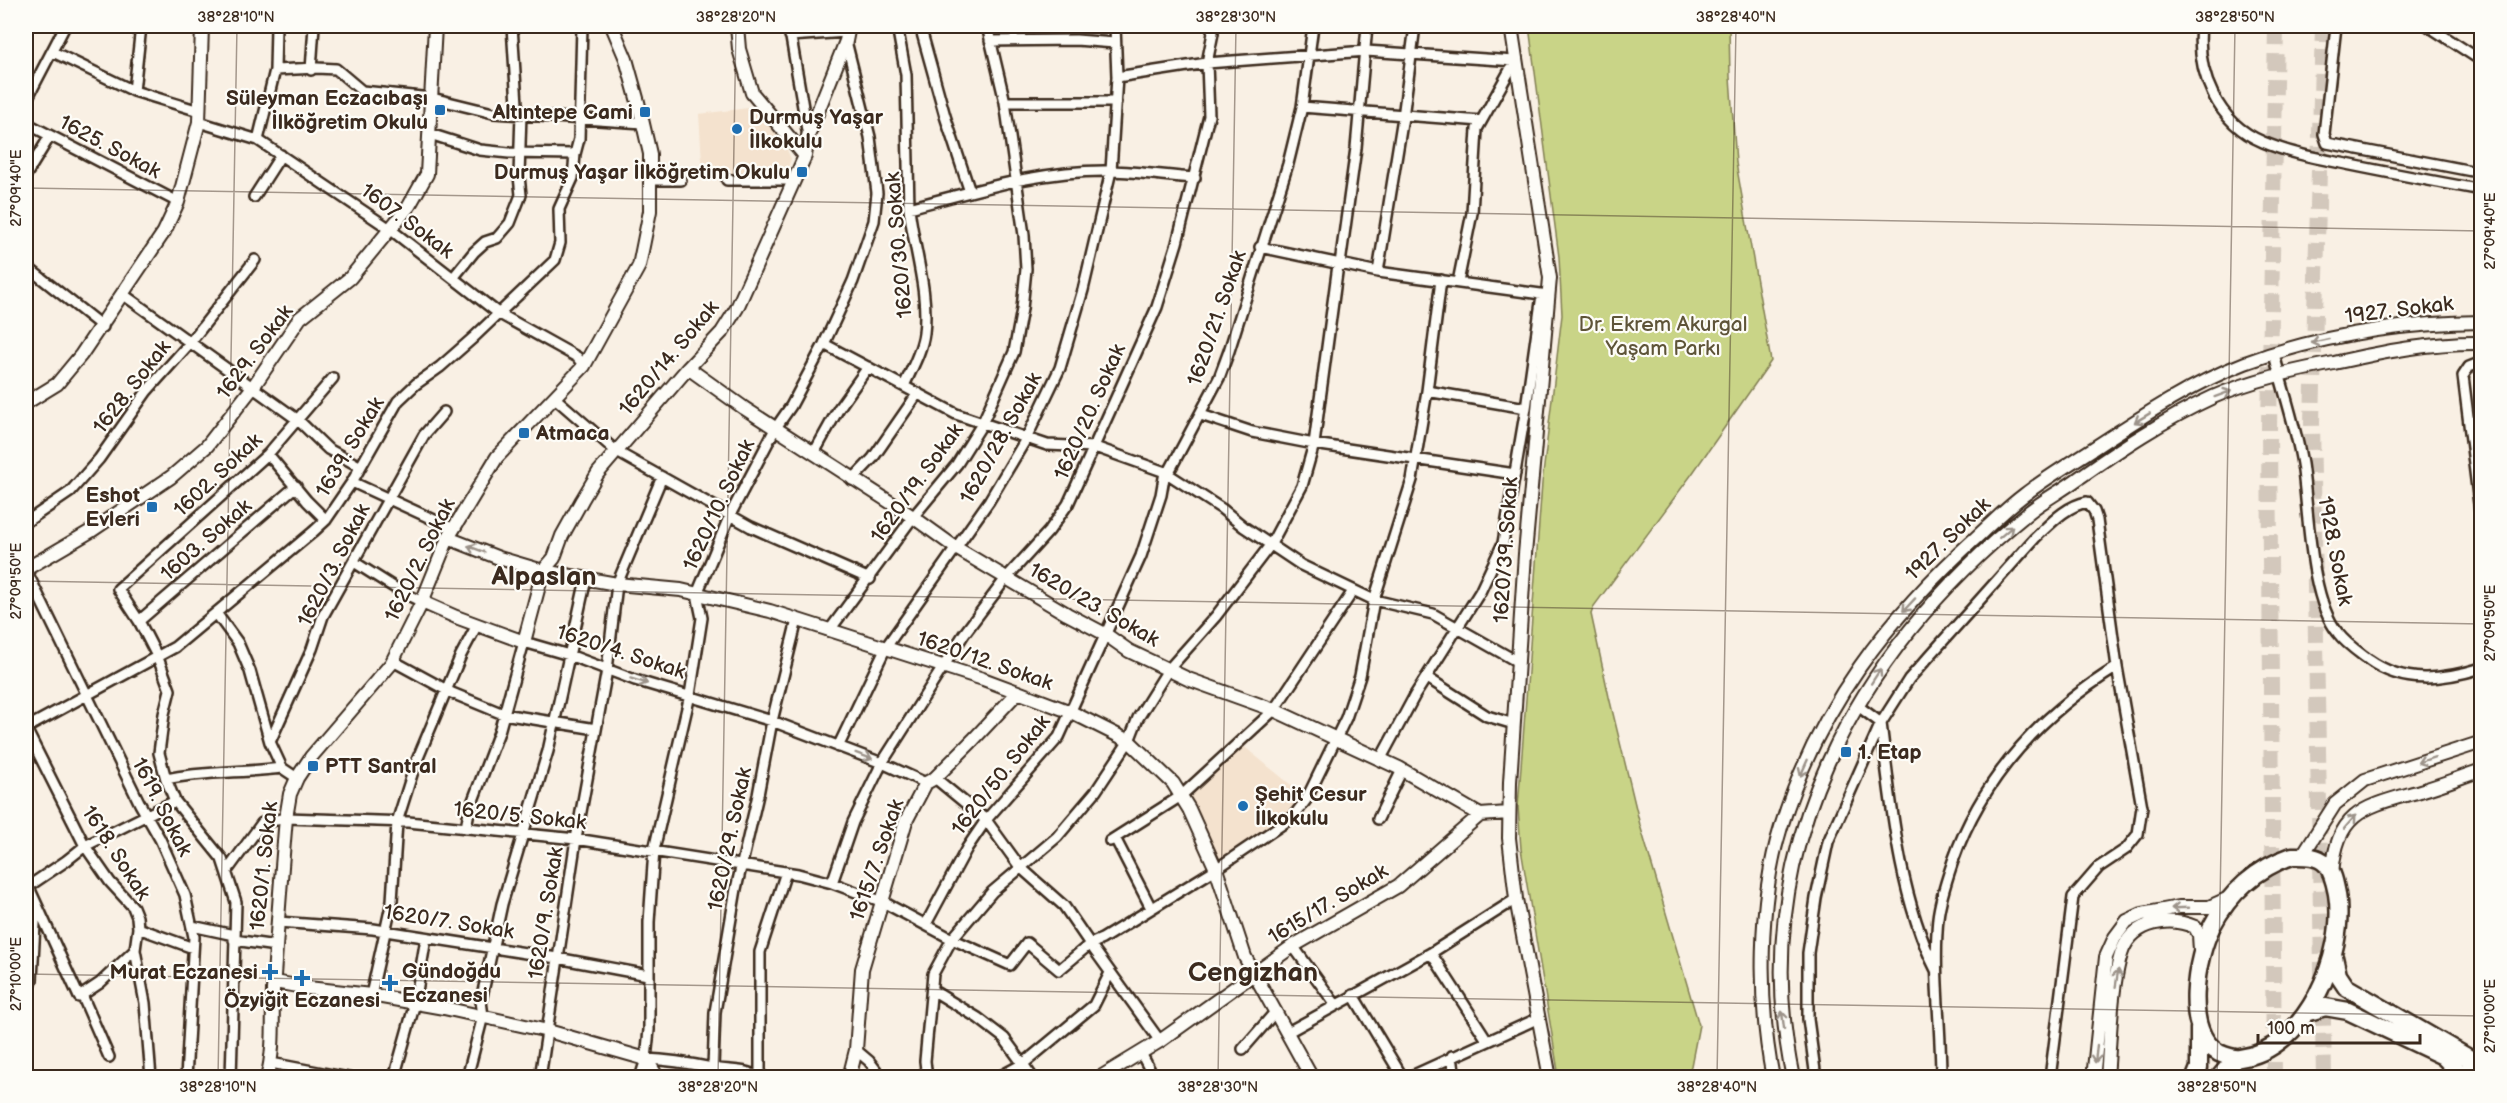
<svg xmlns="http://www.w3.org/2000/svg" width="2507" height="1103" viewBox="0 0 2507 1103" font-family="'Balsamiq Sans',sans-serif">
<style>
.built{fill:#f4e2ce}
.green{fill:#c9d487;stroke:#827f52;stroke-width:1.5}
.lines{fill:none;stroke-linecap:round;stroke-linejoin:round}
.highway-tunnel{stroke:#d3c8bc;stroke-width:16;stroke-dasharray:16 8;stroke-linecap:butt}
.street-casing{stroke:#3b2a1e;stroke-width:14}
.secondary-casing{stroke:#3b2a1e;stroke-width:16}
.highway-casing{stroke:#3b2a1e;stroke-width:21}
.street{stroke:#fdfcf7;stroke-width:9}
.secondary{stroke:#fdfcf7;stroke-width:12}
.highway{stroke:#fdfcf7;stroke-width:16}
.oneway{stroke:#9c938a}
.ticks{fill:none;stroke:#3b2a1e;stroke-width:1.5;stroke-opacity:0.45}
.poi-dot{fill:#1f6fb2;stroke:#fdfcf7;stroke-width:2}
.labels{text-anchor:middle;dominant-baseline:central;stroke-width:4.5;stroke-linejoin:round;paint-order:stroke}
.poi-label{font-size:21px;font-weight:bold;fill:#3b2a1e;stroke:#fdfcf7;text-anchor:start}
.street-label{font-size:21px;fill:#3b2a1e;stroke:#fdfcf7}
.park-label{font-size:21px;fill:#5e5438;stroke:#fdfcf7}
.district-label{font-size:27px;font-weight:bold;fill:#3b2a1e;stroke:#fdfcf7}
.neatline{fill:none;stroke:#3b2a1e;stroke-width:2}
.ticks-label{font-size:15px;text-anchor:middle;fill:#3b2a1e}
</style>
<rect width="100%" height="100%" fill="#f9f0e4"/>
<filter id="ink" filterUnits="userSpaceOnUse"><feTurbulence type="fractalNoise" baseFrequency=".0167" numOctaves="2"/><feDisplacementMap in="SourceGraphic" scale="12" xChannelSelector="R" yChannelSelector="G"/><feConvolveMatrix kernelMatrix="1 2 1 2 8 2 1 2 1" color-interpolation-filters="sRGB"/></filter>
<g filter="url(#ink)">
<!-- built -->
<path class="built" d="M757 107 785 145 791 159 786 173 703 178 699 114Z
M1241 744 1302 794 1291 814 1247 845 1217 859 1185 798Z"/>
<!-- green -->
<path class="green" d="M1529 26H1729L1730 77 1736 163 1771 361 1692 474 1594 606 1591 614 1609 697 1640 825 1699 1025 1691 1066 1685 1077H1559L1521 849 1518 807 1542 483 1562 315 1559 257Z"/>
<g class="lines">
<!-- highway-tunnel -->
<path class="highway-tunnel" d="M2323 26 2312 422 2324 1078
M2274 1078 2269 429 2276 26"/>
<defs>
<path id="street" d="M789 26 808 136
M897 26 906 75 909 208C914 250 929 291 924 333 922 351 911 370 904 386
M920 26 945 116 970 192
M2201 26C2196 72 2217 123 2263 142 2291 154 2322 159 2351 165 2395 174 2438 182 2482 190
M2336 26 2324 134 2327 143 2482 173
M2428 26 2482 61
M790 36 846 32
M990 41 1076 40 1115 43
M53 52 134 91 199 111
M275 70 317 68 336 69 362 91 432 98 493 113 643 123
M311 70 314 26
M1117 77 1207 63 1366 51 1515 61 1477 129 1472 213 1458 282
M134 91 141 26
M26 101 65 26
M1005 102H1116
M1302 107 1481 121
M199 122 258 140 390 229 498 313 577 357 584 366
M26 123 178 202
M430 134 480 150 509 153 575 154
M258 140 275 70 276 26
M26 175 50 136
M650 180H681
M727 180H794
M254 197 281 155
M909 208C975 191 1043 169 1112 171 1140 172 1167 176 1195 178
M1260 247 1378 272 1548 295
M1340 264 1356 148 1367 26
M26 266 103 327
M1378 272 1403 117 1415 26
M453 278 474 252 485 242 497 238 510 223 521 195 519 176 521 113 517 104 512 26
M124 295 298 420 328 449 359 466
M824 344 956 414 1047 445 1095 447 1165 472 1222 509 1244 527 1301 565 1374 600 1433 614 1518 662
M2274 354C2283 390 2296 427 2302 464 2309 510 2309 598 2338 633 2346 644 2357 651 2369 660 2404 685 2442 680 2482 668
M2482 362 2469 367 2463 376 2482 528
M1427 391 1526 408
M555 398 617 452 751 527 870 579
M1201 415 1252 432 1314 444 1515 474
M814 453 839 408 868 367
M268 454 307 501 326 520
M852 480 873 458 918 393
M352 482 454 529
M26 522 70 492 99 459 147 391 189 344 255 260
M354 562 400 591 422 602
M26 570 140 804 160 839 185 895 194 937 186 1078
M216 613 238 643 250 671 270 742 282 768 297 778
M139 621 296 486
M829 631 913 517 957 464 982 424 1014 352 1022 309 1026 269 1024 235 1005 102 987 26
M393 661 452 693 503 714 596 729
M1426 677 1487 716 1514 724
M1858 706 1881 723C1891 804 1899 897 1936 970
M26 728 175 647 313 532 326 520 352 482 398 401 416 384 440 367 473 338 555 260 560 243 559 209 573 178 575 154 579 139 582 26
M26 729 85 846 110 882 133 907 137 917 138 928 135 950 145 1003 151 1078
M270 742 312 649 323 616 424 435 444 412
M838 747 886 647 989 501 1026 439 1060 368 1083 290 1111 171 1117 77 1115 26
M1380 760 1415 695 1480 592 1503 543 1526 408 1542 295
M166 779C204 771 243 773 282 768
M1378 819 1402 770
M466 828 469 811 499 732 524 642 569 655 635 680 772 721 882 763 926 783
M1115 838 1151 908
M1110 841 1181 796 1274 710 1353 591
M227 871 262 823 286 818 408 822 576 839 798 874 832 883 883 902 952 939 1010 965 1027 943 1059 970 1090 944 1064 906 1020 867 986 820 935 778
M26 881 79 997 100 983 135 950
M832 883 853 822 882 763 964 634 1007 577 1049 531 1068 504 1157 307 1177 243 1209 116 1207 63 1213 33 1211 26
M26 888 66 861 85 846 175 801
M278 922 373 929 557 958 648 975
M926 924 967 848 986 820 1059 737 1141 556 1161 495 1165 472 1170 470 1219 378 1229 351 1288 164 1302 107 1313 26
M192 926 234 935
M138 928 193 948
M234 940 276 946
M1293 946 1335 1004
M1431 953 1487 1040
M932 990 978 1018 1004 1038 1023 1064 997 1078
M82 995 109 1057
M371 995 392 901 397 822 415 765 461 655 477 625
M1353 995 1403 1078
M26 996 32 980 36 905
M1288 1032 1431 953 1516 899
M1160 1041 1090 944 1102 939 1216 869 1293 817 1306 800 1346 718 1360 676 1374 600 1412 480 1427 391 1441 280
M1243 1049 1276 1011
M856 1050 869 1061 882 1078
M1141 1053 1154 1078
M1452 1056 1455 1078
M646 1059C671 1060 688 1063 712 1068 727 1071 746 1068 759 1078
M271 1063 349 1078
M713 1068 715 1012 736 889 758 795 772 721 797 620
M231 1078 236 902 222 859 175 801 166 779 159 753 164 714 170 690 158 658 139 621 118 589 268 454 333 378
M394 1078 415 1003 426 938
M467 1078 483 1016 481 1001 502 904 548 751 586 579
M540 1078 576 839 607 670 617 584 662 477
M640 1078 646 1059 649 1030V922L654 850 690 695 702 618 697 594 730 515 775 429 791 406 824 344 853 281 874 221 877 193 870 137 846 41
M760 1078V952L786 872
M927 1078 925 1061 933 974 952 939 992 892 1057 837 1096 791 1129 741 1138 718 1168 670 1216 616 1271 544 1302 486 1314 444 1338 265
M1033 1078 1023 1064 1094 1005 1110 973
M1407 1078 1539 1018
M1816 1078 1808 1019V953L1816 898 1828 842 1881 723 1909 679 2035 538C2051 523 2066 506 2087 502L2094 511 2097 520 2117 667 2142 807 2138 834 2126 849 2099 867 2073 897 2050 1078
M1941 1078C1941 1025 1933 971 1938 918 1940 899 1947 879 1953 861 1983 776 2041 714 2117 667"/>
<path id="secondary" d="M737 26 739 49 752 93 805 156
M1511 26 1550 278 1525 554 1510 782 1509 838 1516 899 1550 1078
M688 368 744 408 913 517 956 548 1067 614 1105 634 1129 651 1188 679 1274 710 1399 768 1480 815 1508 813
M26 403 57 384 81 355 164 232 178 202 199 122 202 26
M448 538 499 558 543 571 617 584 681 590 770 611 983 679 1071 712 1129 741 1173 783 1189 809 1216 869 1245 957 1312 1078
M26 569 91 531 171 477 207 446 253 387 300 318 350 278 409 206 427 174 435 26
M422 602 456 617 524 642 543 571 554 558 562 536 582 500 598 473 688 368 722 332 737 308 805 156 808 136 846 41 849 26
M2302 856 2335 804 2365 780 2482 742
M2332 874C2337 810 2365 807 2420 791 2441 785 2461 777 2482 770
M275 982 308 988 371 995 444 1008 548 1031 646 1059 658 1078
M267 1078C275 1048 272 1020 273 990 277 933 281 875 286 818L290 794 297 778 311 757 391 664 422 602 448 538 497 457 584 366 639 266 650 211V154L638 102 626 59 612 26
M849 1078 856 1050 862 969 906 821 926 783 935 778 973 740 1018 692
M1099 1078 1160 1041 1293 946 1398 886 1480 815
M1773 1078C1758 1003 1758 900 1781 827 1818 707 1888 617 1980 534 1994 521 2008 507 2024 495 2047 477 2073 462 2097 446 2144 415 2193 383 2245 363 2321 335 2402 323 2482 322
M1793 1078C1745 851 1856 652 2029 512 2044 500 2061 491 2076 480 2120 449 2165 419 2213 397 2252 380 2293 371 2334 363 2382 352 2432 342 2482 343
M2093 1078 2106 957 2115 937 2127 921 2142 914 2179 907H2209L2229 898
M2107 1078C2110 1043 2111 979 2123 949 2135 921 2170 916 2195 927L2199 935 2200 951"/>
<path id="highway" d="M2292 856C2303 856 2317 855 2326 864 2333 872 2335 884 2337 894 2347 953 2306 1050 2240 1058 2233 1059 2226 1056 2219 1053 2182 1032 2196 957 2212 926 2229 893 2257 868 2292 856Z
M2334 957 2338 975 2346 987 2467 1057 2482 1074
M2306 1013 2325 1007 2348 1011 2443 1056 2465 1078
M2195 1078 2199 1068V1028
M2219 1078 2235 1059"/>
</defs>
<!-- street casing -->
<use href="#street" class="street-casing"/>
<!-- secondary casing -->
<use href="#secondary" class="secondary-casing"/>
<!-- highway casing -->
<use href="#highway" class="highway-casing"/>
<!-- street -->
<use href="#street" class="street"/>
<!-- secondary -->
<use href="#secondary" class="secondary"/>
<!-- highway -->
<use href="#highway" class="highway"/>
</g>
<!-- one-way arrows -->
<defs><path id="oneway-shaft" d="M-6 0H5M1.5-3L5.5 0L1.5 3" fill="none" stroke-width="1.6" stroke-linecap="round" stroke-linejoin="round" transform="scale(1.5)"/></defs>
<g class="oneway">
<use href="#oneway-shaft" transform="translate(2320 341) rotate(167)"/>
<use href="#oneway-shaft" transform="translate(2223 394) rotate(-20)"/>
<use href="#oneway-shaft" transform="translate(2142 418) rotate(149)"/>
<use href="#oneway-shaft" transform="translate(2006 532) rotate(-41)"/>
<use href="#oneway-shaft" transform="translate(476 549) rotate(-159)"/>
<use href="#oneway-shaft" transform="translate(1909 605) rotate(133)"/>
<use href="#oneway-shaft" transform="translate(1876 676) rotate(-57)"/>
<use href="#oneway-shaft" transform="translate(639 681) rotate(17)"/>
<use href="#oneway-shaft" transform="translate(864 756) rotate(20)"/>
<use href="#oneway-shaft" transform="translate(2426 760) rotate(162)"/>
<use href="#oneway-shaft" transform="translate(1804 768) rotate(114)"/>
<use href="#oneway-shaft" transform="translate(2350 822) rotate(-49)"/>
<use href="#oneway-shaft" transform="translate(2180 908) rotate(178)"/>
<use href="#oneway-shaft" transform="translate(2117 978) rotate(-81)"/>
<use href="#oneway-shaft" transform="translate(1783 1020) rotate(-97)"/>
<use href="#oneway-shaft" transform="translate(2096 1054) rotate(96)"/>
</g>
</g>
<!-- ticks -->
<path class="ticks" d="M26 188 2482 231M26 581 2482 624M26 974 2482 1016M218 1078 237 26M718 1078 736 26M1218 1078 1236 26M1717 1078 1736 26M2217 1078 2235 26"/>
<!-- markers -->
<g class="poi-dot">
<rect x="434" y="104" width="12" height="12" rx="3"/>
<rect x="639" y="106" width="12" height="12" rx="3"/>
<circle cx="737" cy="129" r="6"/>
<rect x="796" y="166" width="12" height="12" rx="3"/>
<rect x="518" y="427" width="12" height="12" rx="3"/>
<rect x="146" y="501" width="12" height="12" rx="3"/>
<rect x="1840" y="746" width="12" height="12" rx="3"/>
<rect x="307" y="760" width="12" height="12" rx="3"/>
<circle cx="1243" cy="806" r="6"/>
<path d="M267 963h6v6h6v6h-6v6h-6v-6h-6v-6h6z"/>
<path d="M299 969h6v6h6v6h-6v6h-6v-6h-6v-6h6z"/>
<path d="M387 974h6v6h6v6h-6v6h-6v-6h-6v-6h6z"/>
</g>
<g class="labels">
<!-- poi labels -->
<g class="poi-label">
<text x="428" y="98" text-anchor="end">Süleyman Eczacıbaşı<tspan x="428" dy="24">İlköğretim Okulu</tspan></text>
<text x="633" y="112" text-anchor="end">Altıntepe Cami</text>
<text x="749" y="117">Durmuş Yaşar<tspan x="749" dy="24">İlkokulu</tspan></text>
<text x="790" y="172" text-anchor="end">Durmuş Yaşar İlköğretim Okulu</text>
<text x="536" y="433">Atmaca</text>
<text x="140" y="495" text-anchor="end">Eshot<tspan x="140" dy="24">Evleri</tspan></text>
<text x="1858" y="752">1. Etap</text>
<text x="325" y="766">PTT Santral</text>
<text x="1255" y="794">Şehit Cesur<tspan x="1255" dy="24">İlkokulu</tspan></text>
<text x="402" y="971">Gündoğdu<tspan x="402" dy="24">Eczanesi</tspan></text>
<text x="258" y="972" text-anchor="end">Murat Eczanesi</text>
<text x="302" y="1000" text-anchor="middle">Özyiğit Eczanesi</text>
</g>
<!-- street labels -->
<g class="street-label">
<text transform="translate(110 147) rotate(28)">1625. Sokak</text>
<text transform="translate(407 221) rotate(37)">1607. Sokak</text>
<text transform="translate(899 245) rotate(-95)">1620/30. Sokak</text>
<text transform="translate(2399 310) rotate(-7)">1927. Sokak</text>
<text transform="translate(1217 318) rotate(-71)">1620/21. Sokak</text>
<text transform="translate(255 352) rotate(-53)">1629. Sokak</text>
<text transform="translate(669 358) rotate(-50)">1620/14. Sokak</text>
<text transform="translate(132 387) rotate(-52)">1628. Sokak</text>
<text transform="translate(1090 412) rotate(-66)">1620/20. Sokak</text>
<text transform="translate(1001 438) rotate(-61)">1620/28. Sokak</text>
<text transform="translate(350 447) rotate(-59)">1639. Sokak</text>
<text transform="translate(218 475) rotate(-43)">1602. Sokak</text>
<text transform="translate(917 483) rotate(-54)">1620/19. Sokak</text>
<text transform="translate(719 505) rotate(-65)">1620/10. Sokak</text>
<text transform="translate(1948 539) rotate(-44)">1927. Sokak</text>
<text transform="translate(206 540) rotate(-41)">1603. Sokak</text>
<text transform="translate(1506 550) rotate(-86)">1620/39. Sokak</text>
<text transform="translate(2335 551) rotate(79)">1928. Sokak</text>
<text transform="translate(420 560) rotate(-64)">1620/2. Sokak</text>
<text transform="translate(334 565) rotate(-63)">1620/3. Sokak</text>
<text transform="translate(1094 605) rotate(30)">1620/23. Sokak</text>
<text transform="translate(621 652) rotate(18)">1620/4. Sokak</text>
<text transform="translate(985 661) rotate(19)">1620/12. Sokak</text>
<text transform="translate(1001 775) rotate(-52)">1620/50. Sokak</text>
<text transform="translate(162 807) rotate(63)">1619. Sokak</text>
<text transform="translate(520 816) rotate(6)">1620/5. Sokak</text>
<text transform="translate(730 839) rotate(-78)">1620/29. Sokak</text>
<text transform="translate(116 853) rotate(57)">1618. Sokak</text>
<text transform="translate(877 860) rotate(-71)">1615/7. Sokak</text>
<text transform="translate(264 866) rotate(-84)">1620/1. Sokak</text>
<text transform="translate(1328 904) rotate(-31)">1615/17. Sokak</text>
<text transform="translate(546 913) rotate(-81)">1620/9. Sokak</text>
<text transform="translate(449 922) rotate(9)">1620/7. Sokak</text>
</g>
<!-- park labels -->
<g class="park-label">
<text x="1663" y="324">Dr. Ekrem Akurgal<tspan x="1663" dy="24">Yaşam Parkı</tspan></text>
</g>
<!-- district labels -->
<g class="district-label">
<text x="544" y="577">Alpaslan</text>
<text x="1253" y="973">Cengizhan</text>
</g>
</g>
<!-- margin -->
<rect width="2507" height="1103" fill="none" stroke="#fdfcf7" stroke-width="66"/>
<!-- scale -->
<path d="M2258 1034v9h162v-9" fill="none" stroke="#3b2a1e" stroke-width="3"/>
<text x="2267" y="1034" font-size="18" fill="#3b2a1e" stroke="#fdfcf7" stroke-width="4.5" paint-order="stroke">100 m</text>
<rect x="33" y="33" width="2441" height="1037" class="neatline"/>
<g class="ticks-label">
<text x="236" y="22">38°28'10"N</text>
<text x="736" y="22">38°28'20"N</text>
<text x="1236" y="22">38°28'30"N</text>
<text x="1736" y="22">38°28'40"N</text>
<text x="2235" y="22">38°28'50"N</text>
<text transform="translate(16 188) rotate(-90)" y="5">27°09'40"E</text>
<text transform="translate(2490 231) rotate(-90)" y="5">27°09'40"E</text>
<text transform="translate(16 581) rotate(-90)" y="5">27°09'50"E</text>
<text transform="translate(2490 623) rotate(-90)" y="5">27°09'50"E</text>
<text transform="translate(16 974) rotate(-90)" y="5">27°10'00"E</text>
<text transform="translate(2490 1016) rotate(-90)" y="5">27°10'00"E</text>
<text x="218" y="1092">38°28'10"N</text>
<text x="718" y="1092">38°28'20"N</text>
<text x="1218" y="1092">38°28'30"N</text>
<text x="1717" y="1092">38°28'40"N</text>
<text x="2217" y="1092">38°28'50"N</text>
</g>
</svg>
